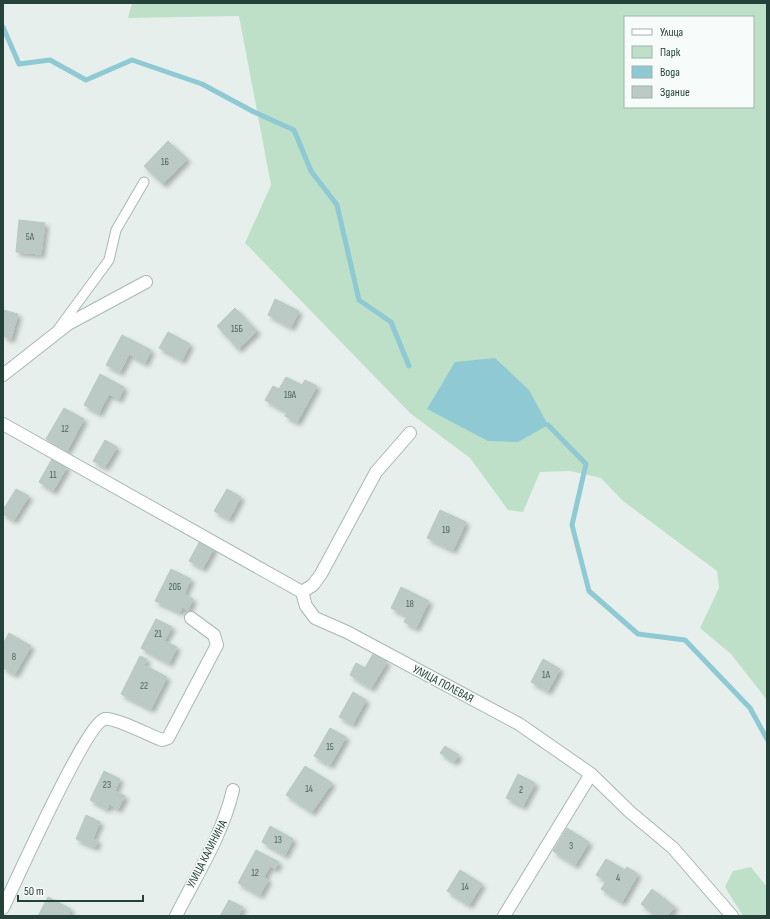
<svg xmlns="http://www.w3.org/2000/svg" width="770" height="919" viewBox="0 0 770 919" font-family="'Sofia Sans Condensed',sans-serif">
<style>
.green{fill:#bfe0c8;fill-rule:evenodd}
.water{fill:#8ec9d4}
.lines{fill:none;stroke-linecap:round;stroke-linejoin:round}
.stream{stroke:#8ec9d4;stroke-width:5}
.building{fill:#bbcac4;stroke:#b8c9c2;filter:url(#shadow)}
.service-casing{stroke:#a8b8b2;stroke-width:11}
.minor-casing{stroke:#a8b8b2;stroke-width:14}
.service{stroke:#fff;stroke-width:9}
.minor{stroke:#fff;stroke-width:12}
.labels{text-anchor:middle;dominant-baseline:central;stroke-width:3;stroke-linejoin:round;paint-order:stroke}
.number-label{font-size:10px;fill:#4a645c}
.street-label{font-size:12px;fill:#24423a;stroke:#f7fbf9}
</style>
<defs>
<filter id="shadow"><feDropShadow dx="3.5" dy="3.5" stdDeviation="2" flood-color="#0004"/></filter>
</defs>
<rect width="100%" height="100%" fill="#e6efeb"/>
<!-- green -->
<path class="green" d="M132 3H767V700L731 654 700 628 719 588 717 571 623 501 601 478 570 471 540 472 523 512 508 510 470 458 410 413 245 243 271 185 239 16 128 18ZM625 17H753V107H625Z
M751 867 767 887V916H743L725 887 733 871Z"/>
<!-- water -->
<path class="water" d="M495 358 529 390 548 425 518 442 488 441 427 409 455 362Z"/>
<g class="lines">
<!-- stream -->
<path class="stream" d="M3 27 19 64 50 60 86 80 132 60 202 84 254 112 294 130 311 171 337 205 359 300 391 322 409 366
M548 425 586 464 572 525 589 591 638 634 685 640 750 708 767 739"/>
</g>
<!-- building -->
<path class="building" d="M168 141 187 159 163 184 144 166Z
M19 220 45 223 41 254 16 252Z
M275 299 299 311 291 327 268 315Z
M235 308 257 331 238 349 217 326Z
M3 310 18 314 11 339 3 336Z
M168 332 190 344 182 360 159 348Z
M122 335 151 350 145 363 129 354 120 372 106 365Z
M100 374 124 387 119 399 109 394 99 413 84 405Z
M286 377 302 385 305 380 317 386 297 422 285 416 287 412 265 400 273 386 279 389Z
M64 408 84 419 67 451 46 439Z
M105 440 117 447 105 467 93 461Z
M52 459 67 467 53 491 39 482Z
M16 489 29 496 14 520 3 514V510Z
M227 489 241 497 229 519 214 511Z
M440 510 466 522 453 550 427 538Z
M200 541 214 548 203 568 189 561Z
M171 569 191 579 184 594 193 599 188 610 182 607 180 612 155 601Z
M401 587 429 601 416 628 404 622 407 616 391 608Z
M156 619 172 627 164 641 177 647 169 663 141 648Z
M9 633 31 646 15 674 3 668V644Z
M373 654 387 662 371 688 350 675 356 663 365 668Z
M140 656 147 659 144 665 167 677 151 709 121 694Z
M543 659 560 669 548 691 531 682Z
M353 692 366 700 353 724 339 717Z
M330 728 346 737 330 765 314 756Z
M445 746 459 755 454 762 440 753Z
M305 766 332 783 312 812 286 795Z
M104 771 120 779 115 791 125 796 118 809 109 804 107 809 90 800Z
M518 774 535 783 523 806 506 798Z
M86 815 100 822 93 838 98 841 95 847 76 839Z
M270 826 293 839 285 855 262 842Z
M567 828 589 842 575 865 553 851Z
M256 850 279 862 275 869 270 866 264 877 268 880 260 895 238 883Z
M606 859 625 870 627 867 638 874 622 902 601 889 606 881 596 875Z
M460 870 482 884 469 905 447 891Z
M652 889 675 907 667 916H656L641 904Z
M48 897 71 909 68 916H38Z
M229 900 243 907 238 916H220Z"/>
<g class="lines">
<defs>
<path id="service" d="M59 328 109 260 116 230 144 182"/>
<path id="minor" d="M3 375 68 324 146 282
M3 424 302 592 313 585 321 574 376 472 410 433
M302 592 306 606 315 618 347 632 519 724 591 774 630 812 673 848 732 916
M3 908C15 883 87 722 105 719 114 717 151 736 162 740L168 738 217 645 214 635 191 618
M176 916C197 874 222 836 233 790
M504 916 591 774"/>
</defs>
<!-- service casing -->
<use href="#service" class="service-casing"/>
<!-- minor casing -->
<use href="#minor" class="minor-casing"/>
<!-- service -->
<use href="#service" class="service"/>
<!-- minor -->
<use href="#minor" class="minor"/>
</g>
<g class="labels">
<!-- number labels -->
<g class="number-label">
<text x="165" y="162">16</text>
<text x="30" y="237">5А</text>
<text x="237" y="329">15Б</text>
<text x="290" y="395">19А</text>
<text x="65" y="429">12</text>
<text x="53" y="475">11</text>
<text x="446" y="530">19</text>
<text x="175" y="587">20Б</text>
<text x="410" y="604">18</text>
<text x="158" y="634">21</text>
<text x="14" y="657">8</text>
<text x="546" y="675">1А</text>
<text x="144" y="686">22</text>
<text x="330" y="747">15</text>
<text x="107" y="785">23</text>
<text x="309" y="789">14</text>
<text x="521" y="790">2</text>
<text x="278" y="840">13</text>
<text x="571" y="846">3</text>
<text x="255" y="873">12</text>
<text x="618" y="878">4</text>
<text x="465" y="887">14</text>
</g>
<!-- street labels -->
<g class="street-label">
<text transform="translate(443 684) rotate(28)">УЛИЦА ПОЛЕВАЯ</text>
<text transform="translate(207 854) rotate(-63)">УЛИЦА КАЛИНИНА</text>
</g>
</g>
<!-- border -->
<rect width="770" height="919" fill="none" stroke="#24423a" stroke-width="8"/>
<!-- legend -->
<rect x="624" y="16" width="130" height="92" fill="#f7fbf9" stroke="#a3b1ad"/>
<rect x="632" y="29" width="20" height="6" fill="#ffffff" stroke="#a3b1ad"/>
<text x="660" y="36" font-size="12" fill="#24423a">Улица</text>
<rect x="632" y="46" width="20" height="12" fill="#bfe0c8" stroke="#a3b1ad"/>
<text x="660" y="56" font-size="12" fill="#24423a">Парк</text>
<rect x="632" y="66" width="20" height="12" fill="#8ec9d4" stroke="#a3b1ad"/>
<text x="660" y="76" font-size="12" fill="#24423a">Вода</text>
<rect x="632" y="86" width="20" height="12" fill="#bbcac4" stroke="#a3b1ad"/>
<text x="660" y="96" font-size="12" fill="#24423a">Здание</text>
<!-- scale -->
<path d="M18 895v6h125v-6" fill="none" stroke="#24423a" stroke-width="2"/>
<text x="24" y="895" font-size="12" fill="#24423a" stroke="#f7fbf9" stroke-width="3" paint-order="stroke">50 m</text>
</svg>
